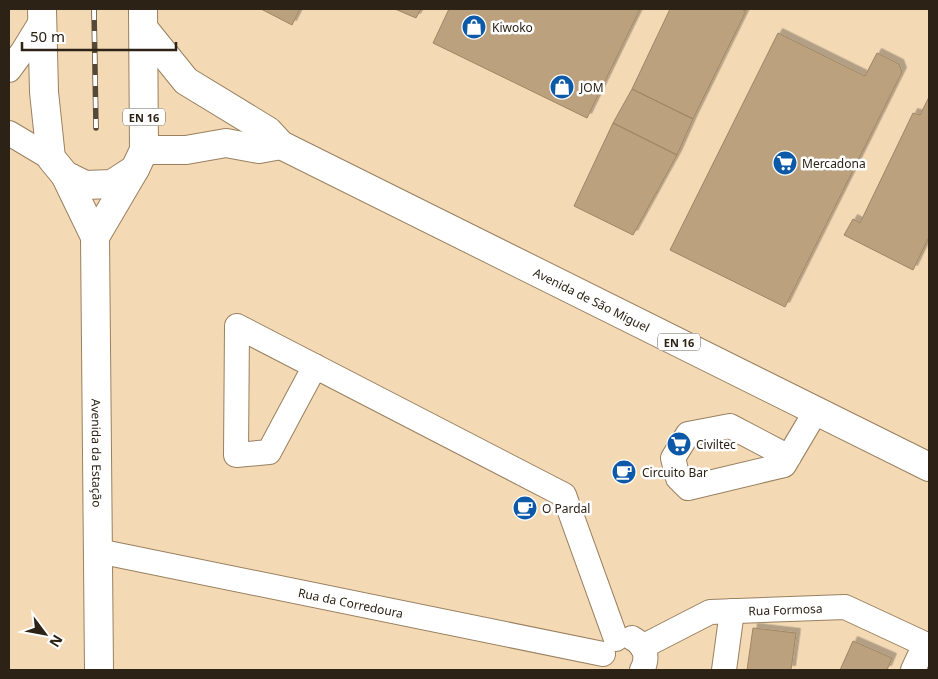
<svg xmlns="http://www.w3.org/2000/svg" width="938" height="679" viewBox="0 0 938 679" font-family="'Noto Sans',sans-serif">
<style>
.building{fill:#bba17e;stroke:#9f8664;filter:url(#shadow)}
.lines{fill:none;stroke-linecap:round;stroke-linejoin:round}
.minor-casing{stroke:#99805f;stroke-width:26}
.secondary-casing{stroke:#99805f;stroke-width:30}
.primary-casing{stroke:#99805f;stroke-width:30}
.minor{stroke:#fff;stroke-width:24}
.secondary{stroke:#fff;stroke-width:28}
.primary{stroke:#fff;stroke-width:28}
.rail-casing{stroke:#564836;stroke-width:5.5}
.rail{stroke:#fff;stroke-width:4;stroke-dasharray:11;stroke-linecap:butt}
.labels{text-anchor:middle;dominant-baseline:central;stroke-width:5;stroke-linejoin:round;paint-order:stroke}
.shield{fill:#fff;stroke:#6b645b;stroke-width:1}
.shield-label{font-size:11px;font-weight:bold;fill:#2c2215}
.poi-label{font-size:12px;fill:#2c2215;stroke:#fff;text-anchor:start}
.street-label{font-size:12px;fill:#2c2215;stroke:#fff}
</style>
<defs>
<filter id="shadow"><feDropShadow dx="4.5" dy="-4.5" stdDeviation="0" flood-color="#0004"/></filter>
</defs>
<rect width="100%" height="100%" fill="#f4d9b5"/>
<!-- building -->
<path class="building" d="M261 9H300L292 25Z
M395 9H421L416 18Z
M449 9H640L587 118 433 43Z
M670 9H741L746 11 693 119 632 89Z
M778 33 865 76 877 53 899 64 902 72 785 307 670 250Z
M632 89 693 119 677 155 613 123Z
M929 97V237L913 270 844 235 853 219 860 223 913 113 920 115Z
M613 123 677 155 633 235 574 206Z
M753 628 796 633 791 670H747Z
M853 641 892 658 887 670H840Z"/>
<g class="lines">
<defs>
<g id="minor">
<path d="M9 70 23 51 42 20"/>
<path d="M9 133 51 158"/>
<path d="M315 366 269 452 236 455 237 326 564 495 616 639"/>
<path d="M789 457 730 426 688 434 673 458 678 478 688 488 784 465 816 411"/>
<path id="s1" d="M98 551 603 654"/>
<path d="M632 638C645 645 649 657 642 670"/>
<path id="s2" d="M642 647 710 612 845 607 929 646"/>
<path d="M724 670 732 611"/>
<path d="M913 670 925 644"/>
</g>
<g id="secondary">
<path id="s3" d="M65 175 95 237 99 670"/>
<path d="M95 237 135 169"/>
</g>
<g id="primary">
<path d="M42 9 44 92 51 158 65 175 85 185 112 184 135 169 144 150 143 9"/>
<path id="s4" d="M144 29 186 81 268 131 281 145 929 467"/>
<path d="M144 150H186L226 143 259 149 281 145"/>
</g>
</defs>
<!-- minor casing -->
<use href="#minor" class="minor-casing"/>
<!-- secondary casing -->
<use href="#secondary" class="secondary-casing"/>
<!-- primary casing -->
<use href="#primary" class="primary-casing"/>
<!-- minor -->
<use href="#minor" class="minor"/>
<!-- secondary -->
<use href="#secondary" class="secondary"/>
<!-- primary -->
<use href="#primary" class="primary"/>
<defs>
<path id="rail" d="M94 9 96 128"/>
</defs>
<!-- rail casing -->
<use href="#rail" class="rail-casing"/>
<!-- rail -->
<use href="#rail" class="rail"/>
</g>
<!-- icons -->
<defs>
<symbol id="shop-disc" viewBox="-11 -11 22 22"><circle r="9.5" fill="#0c59a8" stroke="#fff"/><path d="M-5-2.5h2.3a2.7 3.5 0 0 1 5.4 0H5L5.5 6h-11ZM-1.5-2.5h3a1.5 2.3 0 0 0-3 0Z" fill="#fff"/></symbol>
<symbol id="supermarket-disc" viewBox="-11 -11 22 22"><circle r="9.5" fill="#0c59a8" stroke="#fff"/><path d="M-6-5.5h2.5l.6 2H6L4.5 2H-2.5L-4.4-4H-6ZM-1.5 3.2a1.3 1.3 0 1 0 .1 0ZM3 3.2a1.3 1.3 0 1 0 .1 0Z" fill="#fff"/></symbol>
<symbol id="cafe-disc" viewBox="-11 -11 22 22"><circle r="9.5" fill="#0c59a8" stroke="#fff"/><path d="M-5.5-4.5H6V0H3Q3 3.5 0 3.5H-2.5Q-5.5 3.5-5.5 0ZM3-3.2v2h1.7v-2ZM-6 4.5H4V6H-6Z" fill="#fff"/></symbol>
</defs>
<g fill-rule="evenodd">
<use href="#shop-disc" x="460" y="13" width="28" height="28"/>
<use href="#shop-disc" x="548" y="73" width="28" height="28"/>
<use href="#supermarket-disc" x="771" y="149" width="28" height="28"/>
<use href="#supermarket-disc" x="665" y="430" width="28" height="28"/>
<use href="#cafe-disc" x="610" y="458" width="28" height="28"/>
<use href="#cafe-disc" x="511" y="494" width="28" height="28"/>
</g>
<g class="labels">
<!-- shield labels -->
<g class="shield">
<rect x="123" y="108.5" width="42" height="17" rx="4"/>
<rect x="658" y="333.5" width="42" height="17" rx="4"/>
</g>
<g class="shield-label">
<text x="144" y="117">EN 16</text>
<text x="679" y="342">EN 16</text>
</g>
<!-- poi labels -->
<g class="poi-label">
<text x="492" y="27">Kiwoko</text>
<text x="580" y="87">JOM</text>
<text x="802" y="163">Mercadona</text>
<text x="696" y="444">Civiltec</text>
<text x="642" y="472">Circuito Bar</text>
<text x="542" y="508">O Pardal</text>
</g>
<!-- street labels -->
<g class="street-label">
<text stroke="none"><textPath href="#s4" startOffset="529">Avenida de São Miguel</textPath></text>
<text stroke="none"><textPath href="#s3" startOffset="285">Avenida da Estação</textPath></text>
<text stroke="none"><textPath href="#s1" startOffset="258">Rua da Corredoura</textPath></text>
<text stroke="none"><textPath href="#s2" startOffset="152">Rua Formosa</textPath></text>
</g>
</g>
<!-- border -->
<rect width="938" height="679" fill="none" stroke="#2c2215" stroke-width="20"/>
<!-- north arrow -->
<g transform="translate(45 634) rotate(122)" stroke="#ffffff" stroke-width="4" paint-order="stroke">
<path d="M0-4L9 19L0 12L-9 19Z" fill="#2c2215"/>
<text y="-8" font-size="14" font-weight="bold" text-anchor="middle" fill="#2c2215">N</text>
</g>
<!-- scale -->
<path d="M22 42v8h154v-8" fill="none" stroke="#2c2215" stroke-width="2.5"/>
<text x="30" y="42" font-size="15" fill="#2c2215" stroke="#ffffff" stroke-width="4" paint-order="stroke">50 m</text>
</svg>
